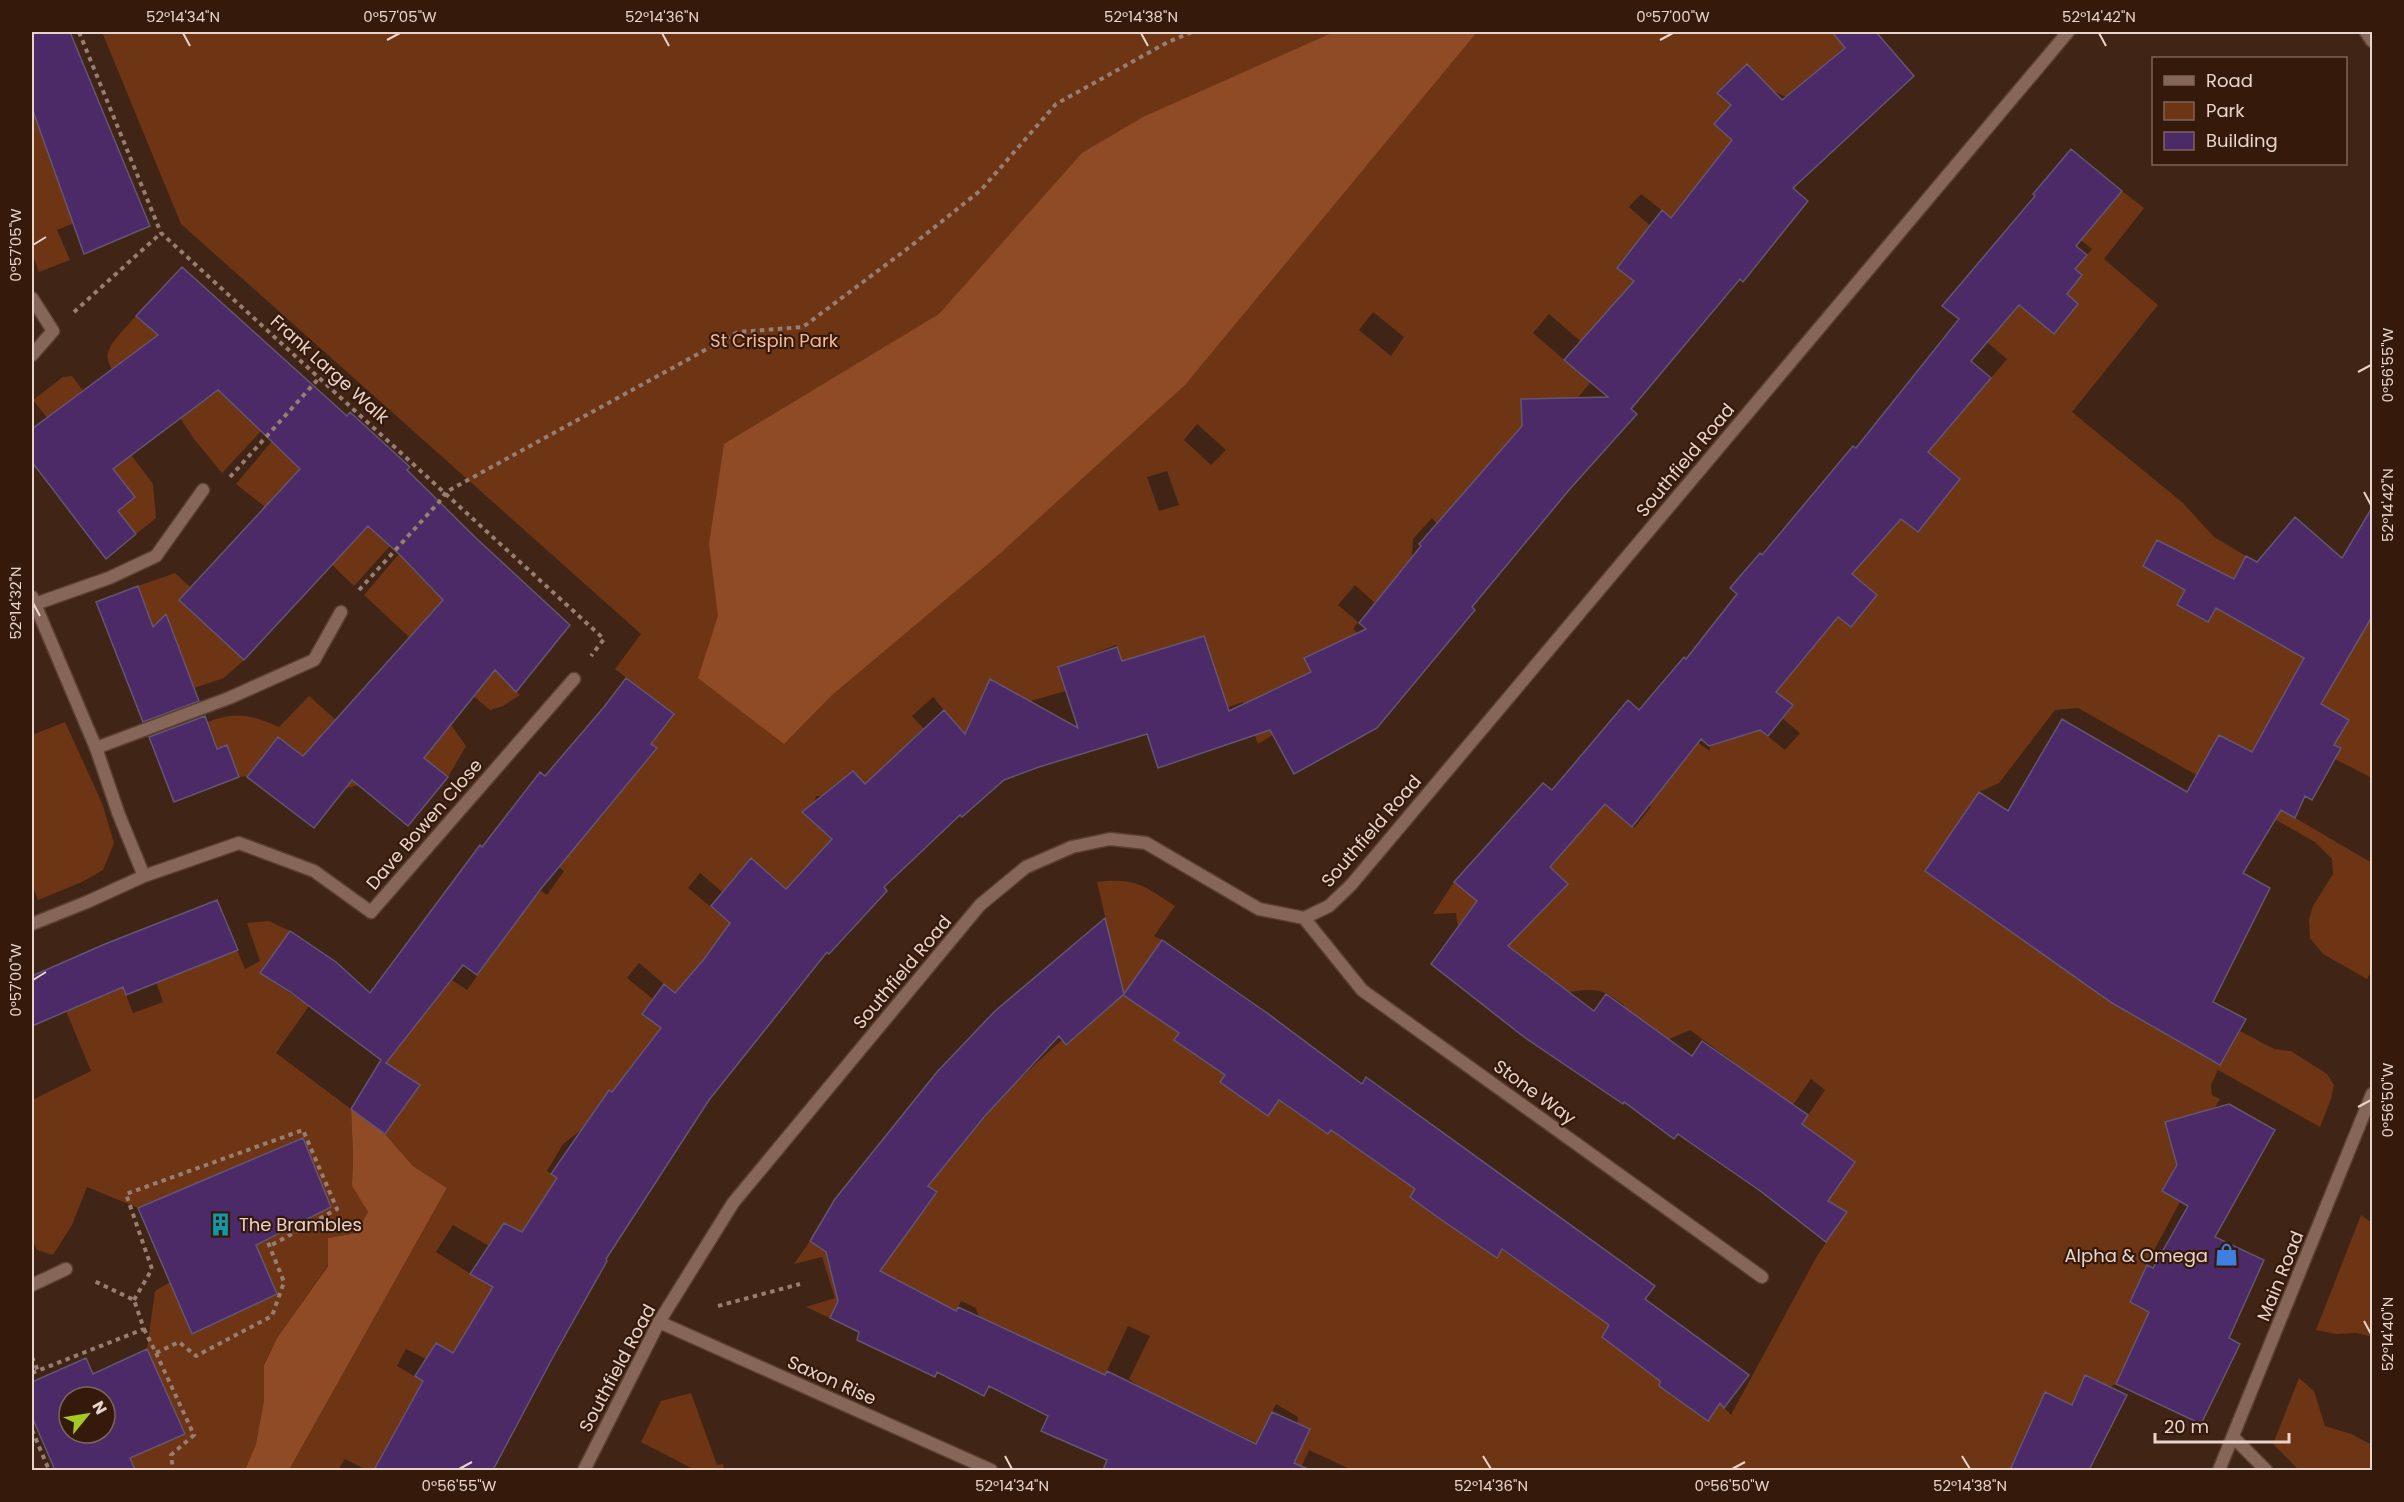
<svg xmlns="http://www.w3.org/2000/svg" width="2404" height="1502" viewBox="0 0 2404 1502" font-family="Poppins,sans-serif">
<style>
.green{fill:#6e3515;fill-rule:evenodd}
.forest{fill:#8f4a26}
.building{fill:#4c2a67;stroke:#645572;stroke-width:1.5;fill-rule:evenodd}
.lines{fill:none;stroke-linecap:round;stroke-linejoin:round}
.service-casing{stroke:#5b4032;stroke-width:15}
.minor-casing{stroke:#5b4032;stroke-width:15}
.tertiary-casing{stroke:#5b4032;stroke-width:15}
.path{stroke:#967e72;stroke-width:4;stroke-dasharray:4.5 4.5;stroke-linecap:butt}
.service{stroke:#87665a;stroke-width:12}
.minor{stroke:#87665a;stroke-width:12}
.tertiary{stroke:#87665a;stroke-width:12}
.ticks{fill:none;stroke:#e8d4cb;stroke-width:2}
.labels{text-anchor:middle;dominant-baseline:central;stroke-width:4.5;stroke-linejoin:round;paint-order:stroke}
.park-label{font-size:18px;fill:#f5b89b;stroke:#351a0c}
.street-label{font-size:18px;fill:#e8d4cb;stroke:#351a0c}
.poi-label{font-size:18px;fill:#e8d4cb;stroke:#351a0c;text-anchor:start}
.neatline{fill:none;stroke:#e8d4cb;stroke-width:2}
.ticks-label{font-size:15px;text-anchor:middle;fill:#e8d4cb}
</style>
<rect width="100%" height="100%" fill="#402415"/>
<!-- green -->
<path class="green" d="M102 32H1842L1836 37 1844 48 1786 97 1773 91 1747 64 1717 92 1731 105 1714 124 1733 140 1677 222 1641 194 1629 207 1664 238 1617 268 1643 288 1592 351 1549 314 1533 333 1576 370 1594 378 1564 415 1560 497 1552 510 1494 460 1437 524 1432 518 1413 539 1412 557 1375 603 1355 585 1338 605 1358 622 1353 629 1367 641 1320 689 1290 706 1279 687 1255 698 1273 735 1258 744 1243 702 1228 707 1204 636 1162 649 1136 701 1116 645 1058 667 1066 691 1012 706 997 683 987 686 982 697 994 735 969 739 933 697 912 716 924 729 879 800 853 771 821 796H816L815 800 803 813 832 839 786 889 751 858 722 892 700 873 688 888 737 929 683 1000 639 963 627 978 653 999 642 1014 680 1041 655 1036 640 1055 658 1067 631 1105 609 1090 581 1130 563 1144 547 1171 572 1188 522 1232 504 1223 489 1246 453 1225 436 1252 493 1288 460 1357 426 1359 406 1349 397 1366 423 1381 398 1426 411 1433 391 1470H367L345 1459 338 1470H289L447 1188 413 1166 385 1134 419 1085 359 1044 389 1007 414 1027 452 980 467 990 512 928 523 878 547 895 564 871 535 848 600 818 657 748 651 744 673 714 615 669 641 634 181 224ZM1373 312 1404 337 1391 356 1359 330ZM1197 424 1226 450 1211 465 1184 440ZM1167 471 1179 505 1159 511 1147 477Z
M32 108 74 223 57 230 70 260 39 272 32 253Z
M2122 191 2144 208 2104 259 2158 305 2072 412 2183 503 2214 537 2246 556 2234 579 2202 563 2177 605 2207 622 2216 608 2372 593V778L2335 759 2341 748 2334 745 2348 720 2289 685 2252 752 2219 735 2203 764 2372 863V970L2367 979 2323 954 2310 938 2309 919 2313 906 2333 874 2332 859 2315 842 2078 708 2055 710 1999 783 1979 792 1925 871 2112 1003 2220 1065 2240 1031 2274 1049 2291 1051 2327 1074 2334 1085 2331 1099 2320 1127 2218 1070 2211 1085 2212 1095 2220 1099 2206 1124 2167 1130 2170 1141 2192 1153 2181 1176 2173 1172 2162 1191 2180 1202 2151 1256 2131 1302 2149 1312 2116 1384 2110 1387 2085 1376 2072 1405 2015 1460 2011 1470H1352L1309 1450 1300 1470 1293 1469 1298 1417 1276 1404 1257 1443 1140 1387 1129 1379 1150 1336 1128 1326 1105 1375 979 1317 976 1308 961 1301 953 1319 874 1299 832 1278 835 1290 841 1293 830 1318 806 1307 835 1298 822 1257 794 1264 810 1241 840 1263 912 1227 937 1193 928 1186C970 1135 1011 1083 1062 1040L1066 1045 1115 1002 1093 965 1115 959 1097 882C1135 877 1145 886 1175 906L1154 936 1162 940 1128 989 1179 1033 1174 1040 1225 1075 1221 1082 1268 1116 1279 1100 1327 1134 1331 1130 1415 1189 1410 1197 1497 1258 1502 1250 1609 1325 1602 1337 1660 1381 1720 1403 1731 1415 1817 1256 1846 1213 1828 1201 1855 1162 1802 1124 1825 1090 1811 1079 1786 1115 1745 1085 1747 1072 1690 1030 1669 1039 1654 1029 1645 1043 1613 1022 1624 1005C1603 989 1595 988 1569 992L1489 932 1458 927 1456 913 1433 914 1454 882 1486 908 1554 899 1568 884 1550 868 1589 822 1552 791 1567 773 1634 828 1651 807 1646 803 1697 742 1710 751V747L1724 730 1759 729 1785 750 1800 733 1782 718 1792 705 1758 677 1760 666 1782 686 1802 660 1782 641 1877 595 1838 562 1871 525 1885 537 1901 519 1918 532 1960 479 1928 452 2007 359 1987 342 2019 305 2054 333 2078 304 2067 294 2082 275 2075 269 2092 249 2068 230 2101 217Z
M136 316 205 376 261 431 222 473 194 439 175 410 134 400C101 354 96 359 136 316Z
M72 376 153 484 156 518 136 534 118 511 135 497 117 475 67 443 33 400 63 377Z
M272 441 390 546 354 586 326 559 261 512 264 506 236 484Z
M399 554 433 591 465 620 496 671 520 695 503 706 490 710 441 669 418 697 451 725 466 746 448 777 397 737 358 785 345 789 278 738 248 776 239 777 227 745 198 756 188 730C227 714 239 709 279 727L309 696 337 721 344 710 376 737 433 673 403 645 409 637 364 595Z
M175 573 224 618 212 631 244 660 224 678 194 688 182 657 167 663 138 586Z
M65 722 102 803 114 843 103 870 82 882 38 900 32 884V735Z
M269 921 290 931 260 973 309 1006 276 1053 351 1109 353 1155 352 1186 368 1212 356 1233 328 1238V1265L277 1338 264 1364V1400L256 1444 245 1470H135L117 1430 185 1434 147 1349 155 1291 170 1282 193 1334 277 1294 256 1245 331 1206 302 1139 138 1208 87 1187 72 1225 53 1255 37 1250 32 1239V1100L91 1071 66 1011 123 987 133 1013 163 1002 156 982 237 950 245 969 260 961 247 923Z
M2361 1215 2372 1223V1337L2357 1333 2336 1334 2316 1330Z
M2299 1378 2314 1391 2325 1426 2351 1434 2372 1445V1470H2299L2273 1444Z
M691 1393 717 1465 723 1464 724 1470H695L641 1442 661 1401Z"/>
<!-- forest -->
<path class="forest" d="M1334 32H1477L1185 385 995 558 832 695 784 744 698 678 718 616 709 544 724 444 939 314 1082 153 1143 117Z
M351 1109 385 1134 413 1166 447 1188 289 1470H245L256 1444 264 1400V1365L277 1338 328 1266V1238L356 1233 368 1212 352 1186 353 1155Z"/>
<!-- building -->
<path class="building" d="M32 32H70L150 226 84 254 32 108Z
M1832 32H1876L1914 76 1793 188 1808 201 1787 227 1743 282 1740 279 1631 409 1637 414 1569 490 1472 607 1475 610 1377 728 1294 774 1270 730 1158 768 1147 734 1039 767 1004 780 962 817 960 815 884 887 887 891 829 954 827 952 709 1100 606 1259 607 1261 553 1357 493 1470H374L423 1381 415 1376 436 1343 453 1353 493 1287 470 1274 504 1223 522 1232 557 1178 551 1174 609 1090 612 1092 661 1028 642 1014 664 984 675 993 704 959 730 923 711 906 751 858 786 889 832 839 802 812 853 771 865 784 944 710 965 734 990 679 1078 728 1058 667 1117 647 1122 661 1204 636 1229 711 1311 672 1304 658 1366 629 1359 623 1421 546 1419 544 1522 426 1521 399 1608 397 1564 360 1634 281 1617 268 1662 210 1671 218 1732 140 1714 124 1731 105 1717 93 1747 64 1782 100 1845 48Z
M2071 149 2122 191 2076 246 2087 255 2075 269 2082 275 2067 294 2078 304 2054 334 2019 305 1971 361 1991 378 1928 452 1960 479 1918 532 1901 519 1852 574 1877 595 1851 627 1838 617 1776 692 1793 705 1768 736 1760 730 1709 746 1701 739 1632 827 1605 804 1550 867 1568 884 1508 946 1594 1011 1606 994 1692 1056 1702 1041 1808 1115 1802 1124 1855 1162 1828 1201 1847 1212 1826 1242 1759 1190 1695 1146 1678 1134 1674 1139 1624 1102 1623 1104 1524 1037 1431 964 1477 901 1454 882 1543 783 1552 790 1628 700 1639 710 1684 657 1686 659 1737 594 1730 588 1760 553 1762 555 1853 446 1856 448 1959 319 1942 306 2035 196 2033 194Z
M182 267 347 416 350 412 410 467 407 470 478 540 570 625 516 692 495 670 424 758 448 777 408 826 352 780 314 828 247 777 278 737 303 756 443 600 399 554 368 526 244 660 179 600 300 469 261 431 218 390 113 469 135 497 118 511 136 534 106 559 32 462V429L158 335 136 316Z
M2373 506V615L2321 704 2349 720 2334 745 2341 748 2312 800 2305 796 2295 818 2281 810 2243 873 2270 888 2213 1002 2246 1019 2220 1065 2112 1003 1925 871 1979 792 2008 811 2062 719 2187 792 2219 735 2252 752 2304 658 2216 608 2208 622 2177 605 2185 590 2143 566 2157 540 2234 579 2246 556 2257 562 2295 517 2342 558Z
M138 586 153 627 166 614 199 701 143 722 96 602Z
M626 678 674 714 651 744 657 748 540 890 477 975 463 965 386 1063 420 1085 385 1134 351 1109 381 1060 289 991 260 973 290 931 336 962 370 993 480 845 482 847 540 772 545 776 604 707Z
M205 716 217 749 227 745 239 777 174 802 149 737Z
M217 900 238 950 126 995 123 987 32 1026V976L105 944Z
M1105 918 1124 994 1162 940 1267 1013 1362 1084 1366 1077 1655 1286 1645 1299 1749 1375 1724 1408 1720 1403 1708 1421 1659 1386 1660 1381 1602 1337 1609 1325 1502 1249 1497 1258 1436 1216 1410 1197 1415 1189 1331 1130 1328 1134 1279 1100 1268 1116 1220 1082 1225 1075 1174 1040 1179 1033 1123 995 1066 1045 1059 1036 985 1116 928 1186 937 1192 880 1271 956 1311 958 1307 1105 1375 1107 1371 1256 1444 1272 1412 1310 1429 1294 1463 1310 1470H1103L1107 1460 1041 1431 1048 1416 989 1386 984 1396 937 1372 935 1377 857 1340 859 1332 830 1318 838 1301 826 1252 810 1241 835 1199 937 1072 995 1011Z
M2229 1104 2275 1130 2215 1237 2264 1260 2229 1338 2240 1344 2201 1424 2116 1384 2149 1312 2130 1302 2147 1265 2153 1268 2188 1206 2162 1191 2177 1165 2165 1122Z
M303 1138 331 1207 256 1245 277 1294 192 1334 138 1208Z
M147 1349 185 1434 130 1458 135 1470H55L32 1417V1382L86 1358 93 1374ZM69 1397H105V1433H69Z
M2085 1375 2127 1395 2089 1470H2010L2045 1392 2072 1405Z"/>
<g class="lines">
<defs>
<path id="service" d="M32 298 53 331 32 355
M35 604 109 578 156 556 203 490
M96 748 229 698 314 660 341 612
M371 912 574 679"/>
<path id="minor" d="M32 597 96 748 119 815 144 876 239 843 314 871 371 912
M1304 918 1362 990 1762 1277
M32 924 87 902 144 876
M32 1285 66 1269
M659 1322 991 1470
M2234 1438 2266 1470
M584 1470 659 1322 733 1203 980 905 1026 867 1072 847 1110 839 1146 843 1259 909 1304 918 1329 906 1351 885 2068 32"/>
<path id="tertiary" d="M2366 32 2372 41
M2219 1470 2372 1094"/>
</defs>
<!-- service casing -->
<use href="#service" class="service-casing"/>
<!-- minor casing -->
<use href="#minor" class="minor-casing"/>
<!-- tertiary casing -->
<use href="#tertiary" class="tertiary-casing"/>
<!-- path -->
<path class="path" d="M79 32 161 233 604 639 591 656
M74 312 161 233
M230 477 320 377
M359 590 439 502 446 492 738 332 803 327 911 246 981 190 1056 104 1168 42 1192 32
M134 1300 152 1269 126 1194 303 1130 337 1209 270 1246
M718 1306 800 1284
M144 1329 156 1353 179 1342 196 1356 272 1316 284 1282 267 1240
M156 1353 194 1435 171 1455 173 1470
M32 1357 38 1371
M32 1373 144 1329 134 1300 92 1280
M32 1430 49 1470"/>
<!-- service -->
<use href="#service" class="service"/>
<!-- minor -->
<use href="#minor" class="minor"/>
<!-- tertiary -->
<use href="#tertiary" class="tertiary"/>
</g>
<!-- ticks -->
<path class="ticks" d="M183 33 190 46M662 33 669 46M1141 33 1148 46M2099 33 2106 46M387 40 400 33M1660 40 1673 33M33 245 46 237M2358 372 2371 365M2364 492 2371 505M33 603 40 616M33 980 46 972M2358 1107 2371 1100M2364 1321 2371 1334M1005 1456 1012 1469M1483 1456 1491 1469M1962 1456 1970 1469M459 1469 472 1462M1732 1469 1745 1462"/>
<!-- icons -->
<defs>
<symbol id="building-bare" viewBox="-9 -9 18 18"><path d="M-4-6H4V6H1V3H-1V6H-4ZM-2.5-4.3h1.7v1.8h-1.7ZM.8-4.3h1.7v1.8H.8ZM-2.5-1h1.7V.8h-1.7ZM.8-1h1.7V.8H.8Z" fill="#0f9aa8" stroke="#351a0c" stroke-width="2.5" paint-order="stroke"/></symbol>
<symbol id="shop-bare" viewBox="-9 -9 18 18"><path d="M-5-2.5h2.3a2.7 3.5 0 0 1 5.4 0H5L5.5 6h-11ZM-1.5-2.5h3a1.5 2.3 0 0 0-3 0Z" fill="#3f7fe0" stroke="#351a0c" stroke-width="2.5" paint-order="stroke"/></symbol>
</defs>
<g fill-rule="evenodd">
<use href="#building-bare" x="204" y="1208" width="33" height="33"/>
<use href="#shop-bare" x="2210" y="1238" width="33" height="33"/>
</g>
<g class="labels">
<!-- park labels -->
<g class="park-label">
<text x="774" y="340">St Crispin Park</text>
</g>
<!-- street labels -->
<g class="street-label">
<text transform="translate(330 369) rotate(42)">Frank Large Walk</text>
<text transform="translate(1685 460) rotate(-50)">Southfield Road</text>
<text transform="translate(424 824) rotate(-49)">Dave Bowen Close</text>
<text transform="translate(1371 831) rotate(-49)">Southfield Road</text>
<text transform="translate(902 972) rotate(-50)">Southfield Road</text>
<text transform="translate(1535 1092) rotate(36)">Stone Way</text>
<text transform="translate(2280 1276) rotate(-68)">Main Road</text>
<text transform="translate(617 1368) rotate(-62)">Southfield Road</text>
<text transform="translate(832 1380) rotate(24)">Saxon Rise</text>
</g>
<!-- poi labels -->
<g class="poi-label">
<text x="239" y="1224">The Brambles</text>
<text x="2208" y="1255" text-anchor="end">Alpha &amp; Omega</text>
</g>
</g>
<!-- border -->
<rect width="2404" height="1502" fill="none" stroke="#351a0c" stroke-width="66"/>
<!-- legend -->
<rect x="2152" y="57" width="195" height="108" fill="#351a0c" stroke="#7d6458" stroke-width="1.5"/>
<rect x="2164" y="76" width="30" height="9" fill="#87665a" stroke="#7d6458" stroke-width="1.5"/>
<text x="2206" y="87" font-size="18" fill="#e8d4cb">Road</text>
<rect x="2164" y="102" width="30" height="18" fill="#6e3515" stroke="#7d6458" stroke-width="1.5"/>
<text x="2206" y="117" font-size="18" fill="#e8d4cb">Park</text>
<rect x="2164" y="132" width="30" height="18" fill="#4c2a67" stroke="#7d6458" stroke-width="1.5"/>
<text x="2206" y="147" font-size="18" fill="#e8d4cb">Building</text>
<!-- north arrow -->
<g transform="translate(87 1415) rotate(60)"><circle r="28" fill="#351a0c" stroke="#7d6458" stroke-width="1.5"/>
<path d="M0-4.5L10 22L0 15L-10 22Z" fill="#a5c822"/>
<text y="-9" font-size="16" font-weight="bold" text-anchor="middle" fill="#e8d4cb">N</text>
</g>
<!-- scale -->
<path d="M2155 1433v9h134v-9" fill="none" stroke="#e8d4cb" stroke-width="3"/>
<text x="2164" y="1433" font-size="18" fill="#e8d4cb" stroke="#351a0c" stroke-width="4.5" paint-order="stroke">20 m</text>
<rect x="33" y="33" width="2338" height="1436" class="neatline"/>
<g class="ticks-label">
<text x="183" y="22">52°14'34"N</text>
<text x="400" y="22">0°57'05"W</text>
<text x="662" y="22">52°14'36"N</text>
<text x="1141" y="22">52°14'38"N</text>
<text x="1673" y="22">0°57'00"W</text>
<text x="2099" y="22">52°14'42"N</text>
<text transform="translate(16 245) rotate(-90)" y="5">0°57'05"W</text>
<text transform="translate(2388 365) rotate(-90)" y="5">0°56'55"W</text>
<text transform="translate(2388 505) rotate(-90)" y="5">52°14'42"N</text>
<text transform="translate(16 603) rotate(-90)" y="5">52°14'32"N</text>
<text transform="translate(16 980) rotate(-90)" y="5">0°57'00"W</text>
<text transform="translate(2388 1100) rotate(-90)" y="5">0°56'50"W</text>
<text transform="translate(2388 1334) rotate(-90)" y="5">52°14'40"N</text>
<text x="459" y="1491">0°56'55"W</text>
<text x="1012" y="1491">52°14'34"N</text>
<text x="1491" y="1491">52°14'36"N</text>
<text x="1732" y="1491">0°56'50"W</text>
<text x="1970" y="1491">52°14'38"N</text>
</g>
</svg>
